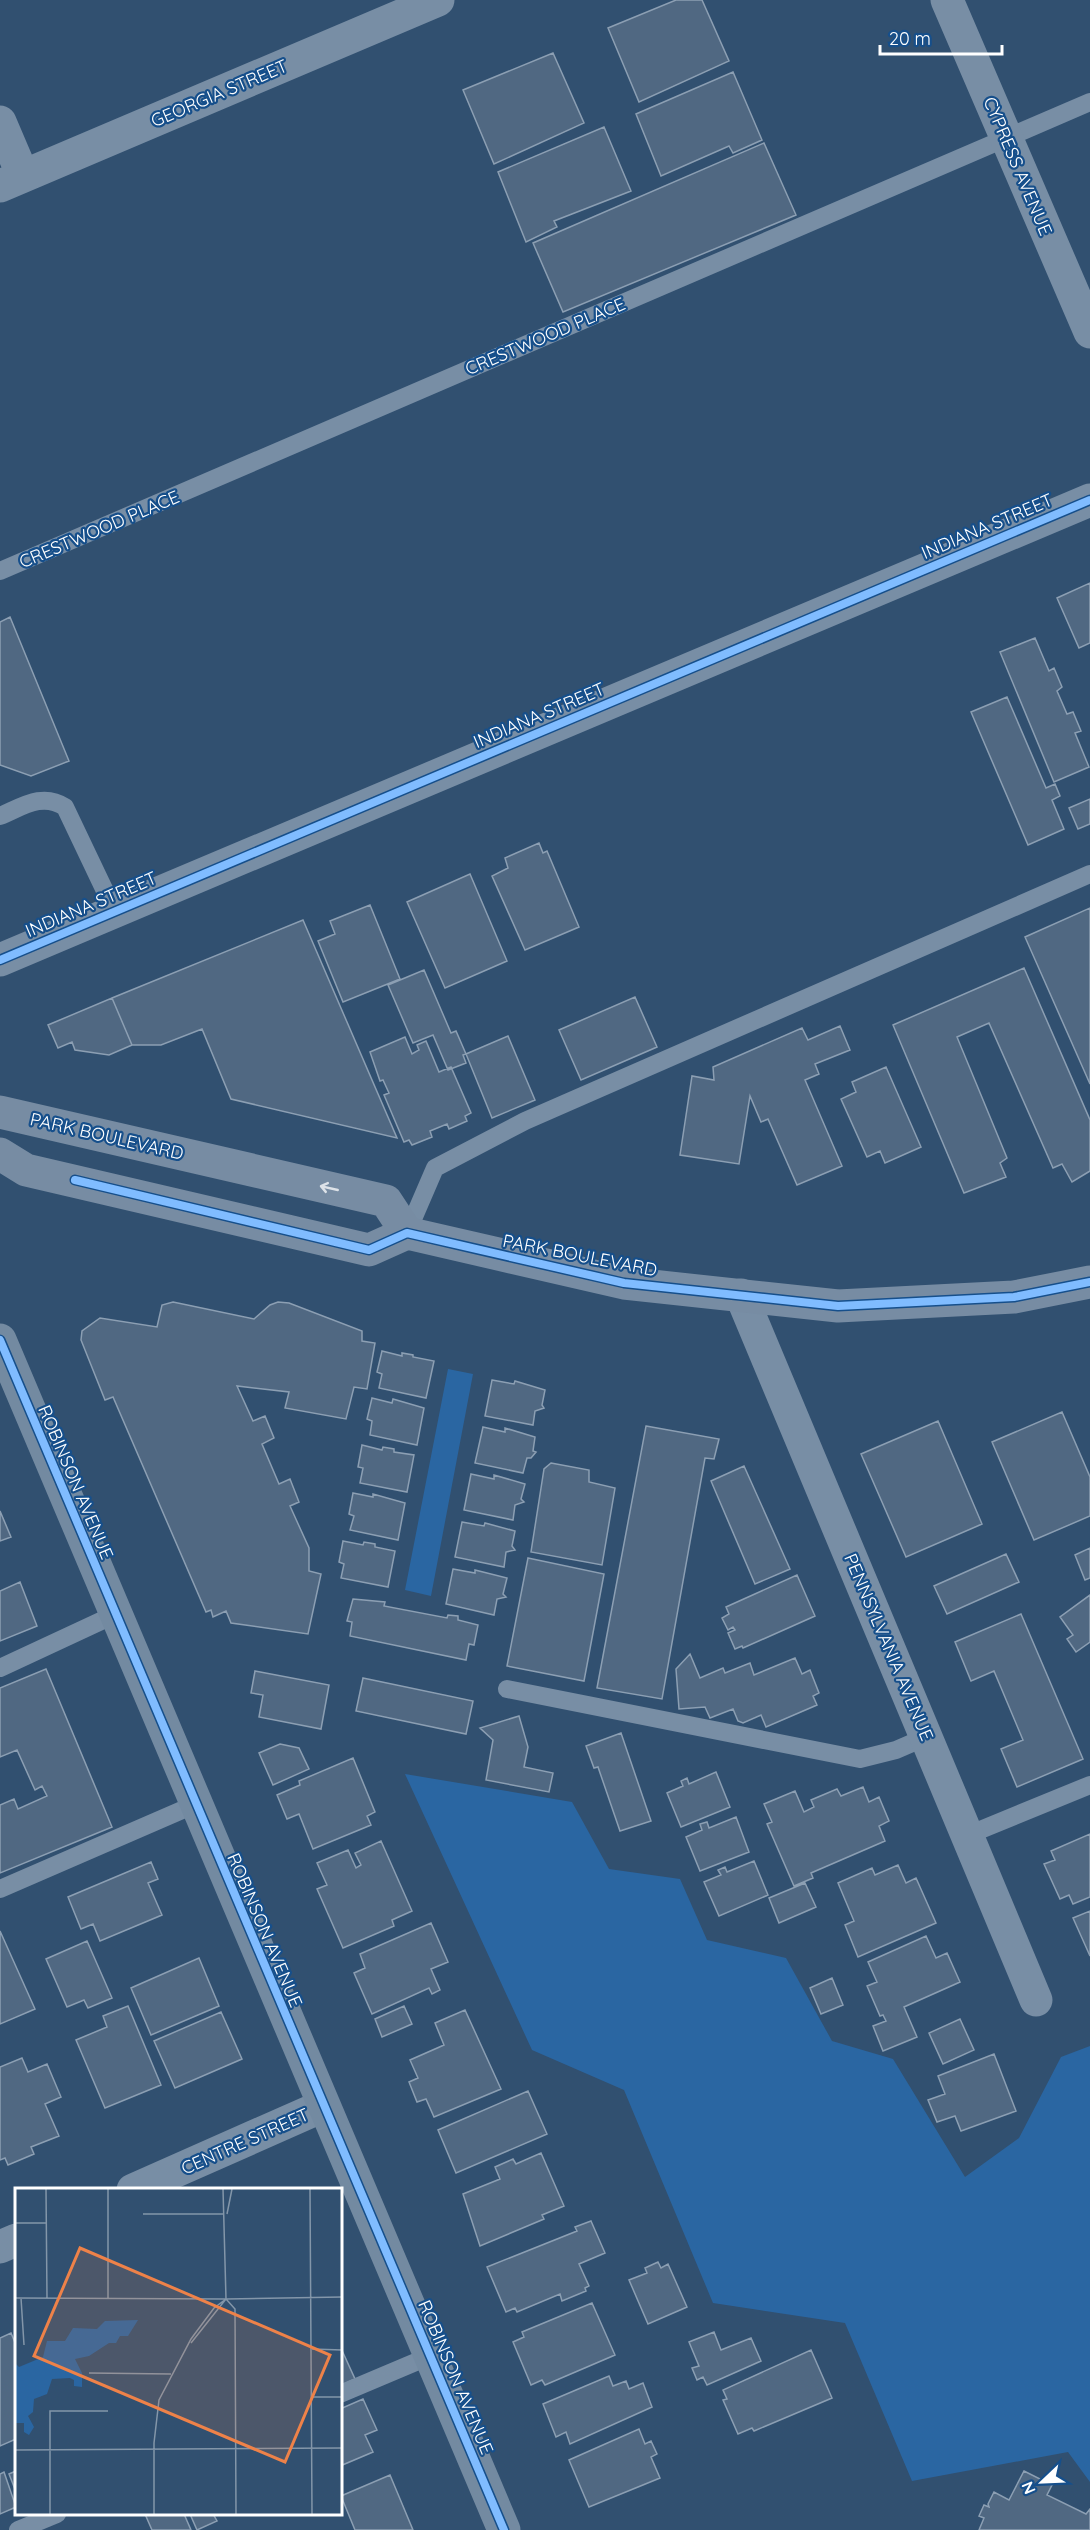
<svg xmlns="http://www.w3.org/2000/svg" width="1090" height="2530" viewBox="0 0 1090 2530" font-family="Quicksand,sans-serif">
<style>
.green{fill:#2a66a2}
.building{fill:#506882;stroke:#8c9fb3;stroke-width:1.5}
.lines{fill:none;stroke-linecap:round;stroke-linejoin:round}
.service{stroke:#788ea5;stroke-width:18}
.minor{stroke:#788ea5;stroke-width:33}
.secondary{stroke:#738aa1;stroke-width:33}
.primary{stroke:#778ca3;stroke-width:33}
.cycleway-casing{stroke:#164f8b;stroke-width:11}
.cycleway{stroke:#80bcff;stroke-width:8}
.oneway{stroke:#dde2e8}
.labels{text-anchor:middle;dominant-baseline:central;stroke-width:4.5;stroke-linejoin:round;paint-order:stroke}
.street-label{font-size:18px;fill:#fff;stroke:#164f8b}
.inset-road{fill:none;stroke:#8396a9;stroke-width:1.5}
.view{fill:#ee8249;fill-opacity:0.15;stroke:#ee8249;stroke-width:3}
.inset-edge{fill:none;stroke:#fff;stroke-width:3}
</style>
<rect width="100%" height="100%" fill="#315070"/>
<!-- green -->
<path class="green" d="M448 1369 473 1374 431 1596 405 1590Z
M405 1774 572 1802 609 1869 680 1879 707 1940 786 1958 832 2041 893 2059 965 2177 1019 2138 1061 2057 1090 2046V2482L1068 2452 912 2481 845 2323 713 2303 624 2090 532 2050Z"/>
<!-- building -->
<path class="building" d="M676 0H702L729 61 639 102 608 28Z
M553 53 584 123 494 164 463 90Z
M733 72 762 140 733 153 729 146 661 176 636 114Z
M604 127 631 191 554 221 557 227 526 242 498 172Z
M764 143 796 215 563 312 533 243Z
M1090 583V643L1079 648 1057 598Z
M10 617 69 761 31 776 0 765V622Z
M1035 638 1049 671 1054 668 1062 687 1057 691 1067 714 1073 712 1081 731 1075 733 1089 767 1054 782 1000 652Z
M1007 697 1046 788 1055 784 1060 796 1052 800 1064 829 1028 845 971 712Z
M1090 799V824L1078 829 1069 808Z
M539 843 543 853 547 851 579 927 525 950 492 876 508 868 505 858Z
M470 874 507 961 445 988 407 902Z
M370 905 400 979 343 1002 318 941 335 934 330 921Z
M1090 908V1084L1025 937Z
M303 920 397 1138 231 1099 202 1029 161 1045H132L112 998Z
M1024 968 1090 1120V1171L1072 1182 1062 1164 1053 1168 989 1023 957 1037 1007 1158 1000 1163 1006 1177 964 1193 893 1025Z
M424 970 451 1033 456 1031 466 1054 463 1055 466 1063 448 1070 433 1035 413 1043 388 985Z
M635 997 657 1047 581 1080 559 1030Z
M112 998 132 1045 109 1055 75 1050 72 1042 58 1048 48 1025Z
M840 1026 850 1050 815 1064 819 1074 805 1080 842 1166 797 1185 768 1119 761 1122 750 1096 739 1164 680 1155 692 1076 714 1080 713 1067 802 1028 808 1040Z
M508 1036 535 1100 492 1118 466 1054Z
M405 1037 412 1054 419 1050 417 1045 426 1041 439 1072 451 1067 471 1113 465 1116 467 1121 449 1129 447 1124 430 1131 432 1137 412 1145 409 1140 404 1142 384 1095 389 1093 383 1080 380 1081 370 1052Z
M886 1067 921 1147 885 1163 880 1151 867 1157 841 1099 856 1092 852 1082Z
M173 1302 254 1319 270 1305 278 1302 289 1303 362 1331V1341L375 1343 367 1389 354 1387 346 1419 285 1408 289 1392 237 1386 253 1421 265 1416 274 1438 262 1444 279 1484 290 1479 299 1502 290 1506 309 1548V1571L321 1574 308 1634 231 1623 226 1611 213 1617 211 1610 206 1612 113 1397 105 1400 81 1340 82 1331 100 1318 157 1327 162 1305Z
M382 1351 402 1356V1353L413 1355V1357L434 1361 426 1398 379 1388 382 1374 377 1372Z
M492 1380 514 1384 515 1381 545 1390 542 1405 544 1408 535 1411 533 1425 485 1416Z
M372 1398 392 1403 393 1399 424 1408 417 1445 370 1435 372 1421 367 1419Z
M1062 1412 1090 1477V1516L1034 1540 992 1442Z
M938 1421 982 1524 906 1557 861 1454Z
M646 1426 719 1439 714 1459 705 1458 662 1699 597 1688Z
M483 1427 505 1432V1428L535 1437 533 1451 536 1452 531 1458H527L523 1473 475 1463Z
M362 1445 382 1450 383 1447 394 1449V1452L414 1455 407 1492 360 1483 363 1468 358 1467Z
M551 1463 589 1470V1482L615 1488 602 1565 531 1552 544 1469Z
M744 1466 790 1569 755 1584 711 1481Z
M471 1474 494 1479V1475L525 1484 521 1499 524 1502 515 1505 513 1520 464 1510Z
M353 1493 373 1497V1494L405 1503 398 1540 350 1530 354 1516 349 1514Z
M0 1511 11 1537 0 1541Z
M462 1522 484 1526 485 1523 515 1531 512 1546 515 1550 506 1552 504 1567 455 1557Z
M343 1541 363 1545 364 1542 375 1544V1547L395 1551 388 1587 341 1578 344 1564 339 1562Z
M1090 1548V1578L1085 1580 1075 1555Z
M1006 1554 1019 1582 947 1614 934 1586Z
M528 1558 604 1574 584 1681 507 1666Z
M453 1569 475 1573V1570L507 1578 503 1594 506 1597 497 1599 494 1615 446 1604Z
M797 1575 815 1616 743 1648 742 1646 735 1649 728 1633 735 1630 733 1627 728 1630 722 1618 729 1614 726 1607Z
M20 1582 37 1626 0 1641V1591Z
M1090 1595V1642L1076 1652 1067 1639 1073 1635 1060 1617Z
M353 1599 385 1602 384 1606 447 1618 448 1615 458 1616V1620L478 1625 474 1645 469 1644 466 1660 350 1636 352 1622 347 1621Z
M1021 1614 1083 1759 1017 1787 1001 1749 1023 1740 994 1671 971 1681 955 1642Z
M690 1654 700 1678 723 1668 725 1673 750 1663 754 1675 795 1658 802 1674 810 1670 819 1693 813 1696 817 1705 766 1727 761 1715 743 1723 738 1721 733 1709 710 1718 705 1707 679 1709 676 1669Z
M46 1669 112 1827 0 1873V1805L14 1799 18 1809 47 1796 42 1786 35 1790 17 1750 0 1757V1688Z
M255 1671 329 1685 321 1729 259 1717 263 1695 251 1693Z
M363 1678 473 1701 466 1734 356 1711Z
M519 1716 528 1747 524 1767 553 1773 549 1792 486 1780 493 1740 480 1728Z
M621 1733 651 1821 620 1831 598 1767 594 1768 586 1746Z
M280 1744 299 1748 309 1769 273 1785 259 1753Z
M353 1758 375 1812 367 1816 371 1825 313 1849 299 1814 287 1819 277 1795 300 1785 299 1781Z
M716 1772 730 1807 681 1827 667 1793 683 1786 681 1781 687 1778 689 1784Z
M863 1787 869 1802 879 1797 889 1821 879 1826 885 1841 811 1873 813 1878 794 1886 767 1824 772 1822 764 1804 795 1791 804 1812 814 1807 811 1800 837 1789 841 1796Z
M736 1817 749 1852 700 1871 686 1837 702 1830 700 1824 707 1822 709 1828Z
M1090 1834V1897L1073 1904 1069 1895 1060 1899 1044 1864 1055 1860 1051 1851Z
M381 1841 412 1911 392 1920 394 1926 343 1948 317 1889 327 1885 317 1863 348 1850 356 1868 361 1865 355 1853Z
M754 1861 768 1895 719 1916 704 1882 721 1875 718 1870 725 1867 727 1872Z
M151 1862 158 1879 148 1883 162 1915 100 1941 93 1924 81 1929 68 1897Z
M898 1865 906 1883 916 1878 936 1923 858 1957 845 1925 854 1921 838 1883 872 1868 875 1875Z
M805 1883 816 1907 779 1923 769 1898Z
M1090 1911V1956L1073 1918Z
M431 1923 448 1962 431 1969 440 1990 432 1994 429 1988 372 2014 354 1973 365 1968 360 1954Z
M0 1931 35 2009 0 2024Z
M926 1936 936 1958 947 1953 960 1982 904 2007 917 2037 883 2051 873 2026 886 2021 883 2015 880 2016 867 1986 877 1982 868 1962Z
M87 1941 112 1998 88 2008 84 2000 67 2007 46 1959Z
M199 1958 219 2006 151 2035 131 1988Z
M832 1978 843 2005 821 2014 810 1988Z
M128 2006 161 2085 105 2108 76 2040 107 2027 103 2016Z
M404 2006 412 2024 382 2037 375 2019Z
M465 2010 501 2089 434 2117 426 2099 417 2102 409 2082 418 2078 410 2060 444 2045 435 2023Z
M221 2012 242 2059 175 2088 154 2041Z
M960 2019 974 2050 943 2064 929 2033Z
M994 2054 1016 2111 961 2131 955 2116 937 2122 928 2100 945 2094 938 2076Z
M22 2058 28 2072 47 2064 61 2097 45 2104 59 2136 31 2147 34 2154 8 2165 5 2158 0 2160V2067Z
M528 2091 547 2134 456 2173 438 2130Z
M541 2153 564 2206 542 2215 544 2219 480 2246 463 2194 500 2179 495 2167 513 2159 516 2164Z
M591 2221 605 2253 579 2264 589 2286 585 2288 586 2291 562 2301 560 2294 517 2312 515 2308 506 2312 487 2267 577 2231 575 2227Z
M658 2262 661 2268 668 2264 687 2307 648 2324 629 2280 647 2273 645 2268Z
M592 2303 615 2355 545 2385 542 2380 531 2385 513 2342 524 2337 522 2332Z
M714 2332 721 2350 751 2338 761 2361 707 2385 703 2377 697 2380 692 2368 699 2366 689 2342Z
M11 2333 16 2345V2439L0 2446V2338Z
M340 2346 355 2379 340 2386Z
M811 2350 832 2398 754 2431 752 2428 738 2434 723 2400 727 2399 723 2390Z
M609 2376 613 2386 626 2381 629 2389 643 2383 652 2407 570 2444 566 2432 556 2437 543 2404Z
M363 2399 377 2430 365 2435 373 2452 340 2466V2409Z
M639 2429 645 2444 651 2441 657 2454 651 2457 660 2478 589 2507 569 2460Z
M16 2471V2492L9 2474Z
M1024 2471 1052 2485 1047 2495 1086 2514 1090 2509V2530H979L984 2518 979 2516 984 2505 989 2507 988 2504 994 2492 1009 2500Z
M4 2472 16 2507 0 2514V2474Z
M390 2475 413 2530H355L341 2496Z
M145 2514H184L191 2530H152Z
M190 2514H213L217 2521 197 2530Z"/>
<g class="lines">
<!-- service -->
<path class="service" d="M0 571 1090 102
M0 816C22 807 42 792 65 807L114 910
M407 1233 435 1168 525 1121 1090 874
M0 1668 116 1614
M507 1689 860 1759 896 1750 926 1737
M968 1835 1090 1785
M0 1889 196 1804
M340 2394 430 2356
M18 2530 57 2514"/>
<!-- minor -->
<path class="minor" d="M947 0 1090 332
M0 122 23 176
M0 186 438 0
M0 960 1090 500
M741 1295 1036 2000
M133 2190 323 2106
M0 2247 16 2240"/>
<!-- secondary -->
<path class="secondary" d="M0 1340 504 2530"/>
<!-- primary -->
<path class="primary" d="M0 1112 386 1201 407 1233
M0 1154 26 1170 369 1250 407 1233 624 1283 838 1306 1014 1297 1090 1282"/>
<defs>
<path id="cycleway" d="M0 960 1090 500
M75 1180 369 1250 407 1233 624 1283 838 1306 1014 1297 1090 1282
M0 1340 504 2530"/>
</defs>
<!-- cycleway casing -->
<use href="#cycleway" class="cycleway-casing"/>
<!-- cycleway -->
<use href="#cycleway" class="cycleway"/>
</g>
<!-- one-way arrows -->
<defs><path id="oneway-shaft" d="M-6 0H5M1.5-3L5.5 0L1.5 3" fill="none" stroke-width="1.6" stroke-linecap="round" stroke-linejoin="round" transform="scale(1.5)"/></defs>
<use class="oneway" href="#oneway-shaft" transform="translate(329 1188) rotate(-167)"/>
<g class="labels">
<!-- street labels -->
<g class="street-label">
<text transform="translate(219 93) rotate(-23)">GEORGIA STREET</text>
<text transform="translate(1018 166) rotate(67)">CYPRESS AVENUE</text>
<text transform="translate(545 336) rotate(-23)">CRESTWOOD PLACE</text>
<text transform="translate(987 526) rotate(-23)">INDIANA STREET</text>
<text transform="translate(99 529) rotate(-23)">CRESTWOOD PLACE</text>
<text transform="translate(539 715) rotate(-23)">INDIANA STREET</text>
<text transform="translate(91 904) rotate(-23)">INDIANA STREET</text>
<text transform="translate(107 1136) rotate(13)">PARK BOULEVARD</text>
<text transform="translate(580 1255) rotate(11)">PARK BOULEVARD</text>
<text transform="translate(76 1482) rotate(67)">ROBINSON AVENUE</text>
<text transform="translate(889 1647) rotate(67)">PENNSYLVANIA AVENUE</text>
<text transform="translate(265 1930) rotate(67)">ROBINSON AVENUE</text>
<text transform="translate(245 2141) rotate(-24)">CENTRE STREET</text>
<text transform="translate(456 2377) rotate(67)">ROBINSON AVENUE</text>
</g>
</g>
<!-- overview -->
<g transform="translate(15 2188)">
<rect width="327" height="327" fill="#315070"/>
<path d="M123 132 113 148H105L101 155H94L74 168 60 171 67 185V199L59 198V192L55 190 37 191 32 206 19 211 18 224 13 228 19 239 14 247 9 244V235H0V175L4 179 28 169 32 153H50L58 140 82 141 90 133Z" fill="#2a66a2"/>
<path class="inset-road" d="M31 1 32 110M93 1V110M295 1 297 326M128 26H209M212 26 217 1M0 35H32M0 110 211 111M6 110 9 157M211 111 220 121 221 326M211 111 327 109M176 155 211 111 208 1M297 161 327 162M74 185 156 186M297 209H327M0 262 327 260M35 326V223H93M139 326V255L144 212 176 151 199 120 211 111"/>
<path class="view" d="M65 60 315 167 270 274 19 168Z"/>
<rect width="327" height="327" class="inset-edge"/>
</g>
<!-- north arrow -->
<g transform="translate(1042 2482) rotate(247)" stroke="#164f8b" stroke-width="4.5" paint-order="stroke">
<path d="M0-4.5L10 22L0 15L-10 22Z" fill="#ffffff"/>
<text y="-9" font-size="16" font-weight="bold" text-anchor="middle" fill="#ffffff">N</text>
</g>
<!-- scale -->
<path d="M880 45v9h122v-9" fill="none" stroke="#ffffff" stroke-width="3"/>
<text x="889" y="45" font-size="18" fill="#ffffff" stroke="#164f8b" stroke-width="4.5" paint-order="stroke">20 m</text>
</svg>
